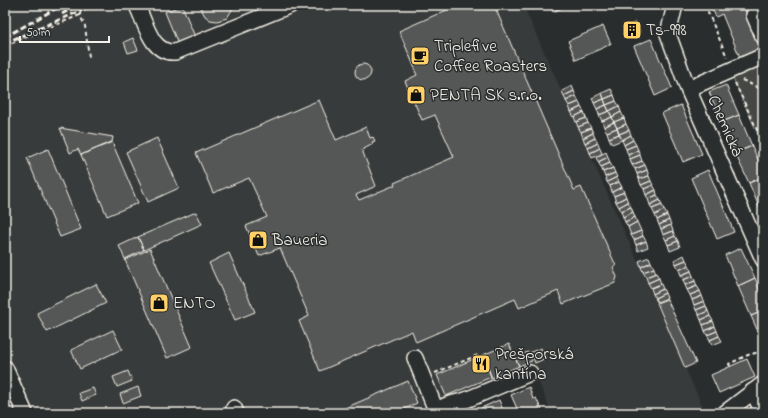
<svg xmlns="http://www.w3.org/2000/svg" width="768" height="418" viewBox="0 0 768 418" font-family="'Indie Flower',sans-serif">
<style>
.built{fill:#373a3a}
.green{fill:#444645;stroke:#9c9c96}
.building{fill:#555756;stroke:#f4f1e8}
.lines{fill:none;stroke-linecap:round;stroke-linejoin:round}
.minor-casing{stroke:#f4f1e8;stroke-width:18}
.path{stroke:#f4f1e8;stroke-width:2;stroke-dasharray:4 3;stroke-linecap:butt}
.minor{stroke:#2a2d2e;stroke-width:15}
.rail{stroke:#f4f1e8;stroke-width:3;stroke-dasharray:6 3;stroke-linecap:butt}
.labels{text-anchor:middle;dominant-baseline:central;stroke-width:3;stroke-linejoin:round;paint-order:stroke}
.poi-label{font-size:17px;fill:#f4f1e8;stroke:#2a2d2e;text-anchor:start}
.street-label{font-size:17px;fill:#f4f1e8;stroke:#2a2d2e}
</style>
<rect width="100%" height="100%" fill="#2a2d2e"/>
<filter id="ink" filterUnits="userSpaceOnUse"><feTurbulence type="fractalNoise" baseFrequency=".025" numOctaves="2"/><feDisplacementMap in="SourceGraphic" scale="8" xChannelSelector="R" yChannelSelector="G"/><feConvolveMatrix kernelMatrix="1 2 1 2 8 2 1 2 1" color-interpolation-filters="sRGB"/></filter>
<g filter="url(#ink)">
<!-- built -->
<path class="built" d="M5 5H523L705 412 703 413H552L531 365 440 401 419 407 421 413H5Z"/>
<!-- green -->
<path class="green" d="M763 58V146L730 71Z"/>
<!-- building -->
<path class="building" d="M182 5 195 37 178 44 165 12Z
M201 5H233V8L227 18 217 21 210 20 205 16 201 9Z
M458 5H494L574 190 581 187 616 266 613 267 617 277 615 283 563 304 558 291 519 308 515 299 416 342 412 331 320 371 299 321 309 316 280 248 259 256 246 226 267 217 249 178 213 193 196 153 319 100 336 140 366 127 370 138 373 137 375 141 372 142 373 144 362 150 376 186 356 195 359 200 395 185 394 183 454 157 435 115 422 120 405 81 417 75 415 71H416L399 31Z
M550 5H568L553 12Z
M713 5H743L762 51 741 60 722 14 716 17 711 6Z
M636 22 640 32 629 37 625 27Z
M603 26 611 44 576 60 568 41Z
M133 38 138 50 128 53 124 42Z
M651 39 672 88 655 96 634 46Z
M355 72a8 8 0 1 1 16 0a8 8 0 1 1-16 0Z
M726 85 739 115 722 122 709 92Z
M572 86 574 91 564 96 562 91Z
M611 89 614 95 604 99 602 93Z
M574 91 576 96 566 101 564 96Z
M602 93 604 99 594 103 592 98Z
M614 95 616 101 606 105 604 99Z
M576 96 579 102 569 106 566 101Z
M604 99 606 105 597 109 594 103Z
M616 101 619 106 609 111 606 105Z
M579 102 581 107 571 112 569 106Z
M606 105 609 111 599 115 597 109Z
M681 105 702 154 683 162 662 113Z
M619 106 621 112 612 117 609 111Z
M581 107 584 112 574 117 571 112Z
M609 111 612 117 602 121 599 115Z
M584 112 586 118 576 122 574 117Z
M621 112 624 118 614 122 612 117Z
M739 115 752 146 735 153 722 122Z
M612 117 614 122 604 127 602 121Z
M586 118 588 123 578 127 576 122Z
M624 118 626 124 617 128 614 122Z
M614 122 617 128 607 132 604 127Z
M588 123 591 128 581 132 578 127Z
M626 124 629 130 619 134 617 128Z
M60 128 113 137 112 142 81 155 78 149 70 153Z
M591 128 593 133 583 138 581 132Z
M617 128 619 134 609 138 607 132Z
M629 130 631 135 622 140 619 134Z
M593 133 595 138 585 143 583 138Z
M619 134 622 140 612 144 609 138Z
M631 135 633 140 624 145 622 140Z
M157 138 179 188 148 202 126 152Z
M595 138 598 143 588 148 585 143Z
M633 140 636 145 626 149 624 145Z
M112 142 138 203 107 216 81 155Z
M598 143 600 148 590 153 588 148Z
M636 145 638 150 628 155 626 149Z
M752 146 763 171V177L749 183 735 153Z
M600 148 602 154 592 158 590 153Z
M48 149 81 229 60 237 27 158Z
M638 150 640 155 630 159 628 155Z
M606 152 608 157 598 162 596 157Z
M640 155 642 161 632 165 630 159Z
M608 157 610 163 601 167 598 162Z
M642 161 645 165 635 169 632 165Z
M610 163 613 168 603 172 601 167Z
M645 165 647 170 637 174 635 169Z
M613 168 615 173 605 177 603 172Z
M647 170 649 176 639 179 637 174Z
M708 170 734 232 717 239 691 178Z
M615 173 617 177 607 182 605 177Z
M649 176 651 181 641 185 639 179Z
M617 177 619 182 610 186 607 182Z
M763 177V213L762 214 749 183Z
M651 181 653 185 644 189 641 185Z
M619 182 622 187 612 192 610 186Z
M653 185 656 190 646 195 644 189Z
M622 187 624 192 614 196 612 192Z
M656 190 657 195 648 199 646 195Z
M624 192 626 197 616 202 614 196Z
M657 195 660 200 650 205 648 199Z
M626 197 628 202 619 207 616 202Z
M660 200 662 205 652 209 650 205Z
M628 202 631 207 621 211 619 207Z
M662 205 664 210 655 215 652 209Z
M631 207 633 212 623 217 621 211Z
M664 210 667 215 657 220 655 215Z
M196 212 202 224 144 250 138 237Z
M633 212 635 217 625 222 623 217Z
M667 215 669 220 659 225 657 220Z
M635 217 637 222 628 227 625 222Z
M669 220 671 225 661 229 659 225Z
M637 222 641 231 631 235 628 227Z
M671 225 673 231 663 235 661 229Z
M641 231 643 236 634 240 631 235Z
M673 231 675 236 666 240 663 235Z
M643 236 646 241 636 245 634 240Z
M675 236 678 241 668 245 666 240Z
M138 237 144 250 125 259 119 246Z
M646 241 648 247 638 251 636 245Z
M678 241 680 247 670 251 668 245Z
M741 248 755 278 738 286 725 255Z
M150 249 192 347 167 358 125 260Z
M229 253 255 312 235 320 209 263Z
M684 255 686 260 676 264 674 260Z
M649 257 651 262 641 267 639 261Z
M686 260 689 265 679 270 676 264Z
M651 262 654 268 643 272 641 267Z
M689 265 691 271 681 275 679 270Z
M654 268 656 273 646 277 643 272Z
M691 271 693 276 683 280 681 275Z
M656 273 659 278 648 283 646 277Z
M693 276 695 281 685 285 683 280Z
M659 278 661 284 651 288 648 283Z
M755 278 763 298V311L751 316 738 286Z
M695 281 697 286 687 290 685 285Z
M96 284 106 303 47 332 37 313Z
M661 284 663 289 653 294 651 288Z
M697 286 700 291 690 295 687 290Z
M663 289 665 293 655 298 653 294Z
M700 291 702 296 692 300 690 295Z
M665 293 667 298 657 302 655 298Z
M702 296 704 301 694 305 692 300Z
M667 299 696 363 685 368 657 303Z
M704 301 706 306 696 310 694 305Z
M706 306 708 311 699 315 696 310Z
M708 311 710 316 701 320 699 315Z
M763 311V343L751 316Z
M710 316 713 321 703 325 701 320Z
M713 321 715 326 705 331 703 325Z
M715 326 717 331 707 335 705 331Z
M113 330 122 349 80 369 71 350Z
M717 331 719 336 710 340 707 335Z
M719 336 722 341 712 345 710 340Z
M509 344 519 366 492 378 483 355Z
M541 348 546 358 535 363 531 352Z
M528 352 532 361 519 366 515 357Z
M483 355 491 377 446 396 437 375Z
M747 359 755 377 719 393 711 375Z
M128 371 132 381 117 387 113 377Z
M408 381 417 403 397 413H339L338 411Z
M138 387 141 396 123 403 120 394Z
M529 387 533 399 536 398 543 413H519L511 395Z
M93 388 96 395 82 401 79 393Z
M499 400 504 413H481L480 410 482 409 481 408Z"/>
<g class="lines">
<defs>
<path id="minor" d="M139 5 138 8C146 25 152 54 175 52L291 5
M675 5 668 34 688 89 763 259
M754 15 763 36
M688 89 763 56
M415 358 437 413
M5 368 25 413
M753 391 763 413
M234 408 236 413
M436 410 447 405 466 400 530 373
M725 413 763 384"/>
</defs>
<!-- minor casing -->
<use href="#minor" class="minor-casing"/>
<!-- path -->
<path class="path" d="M81 5 80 15 85 26 89 57
M619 5 629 9
M696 5 706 7
M705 5 727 57
M5 46 80 15
M742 80 763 90
M735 83 763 142
M761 294 763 293
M730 366 729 364 748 355 763 351
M435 373 478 355 479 357
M705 413 713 410"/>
<!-- minor -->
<use href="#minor" class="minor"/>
<!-- rail -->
<path class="rail" d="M62 14 77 5
M5 37 62 5
M5 43 94 5"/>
</g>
</g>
<!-- icons -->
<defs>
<symbol id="building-square" viewBox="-11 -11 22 22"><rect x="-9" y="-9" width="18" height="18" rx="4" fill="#ffd166" stroke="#2a2d2e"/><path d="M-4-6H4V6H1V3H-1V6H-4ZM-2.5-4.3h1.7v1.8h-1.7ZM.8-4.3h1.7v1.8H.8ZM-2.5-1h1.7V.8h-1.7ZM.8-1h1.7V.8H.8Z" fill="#111"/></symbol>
<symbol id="cafe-square" viewBox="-11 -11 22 22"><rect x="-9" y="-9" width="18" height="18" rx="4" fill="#ffd166" stroke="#2a2d2e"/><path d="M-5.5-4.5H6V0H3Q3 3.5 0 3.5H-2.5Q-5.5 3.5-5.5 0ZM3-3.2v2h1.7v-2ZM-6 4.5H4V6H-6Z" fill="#111"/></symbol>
<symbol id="shop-square" viewBox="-11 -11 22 22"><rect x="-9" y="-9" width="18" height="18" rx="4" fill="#ffd166" stroke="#2a2d2e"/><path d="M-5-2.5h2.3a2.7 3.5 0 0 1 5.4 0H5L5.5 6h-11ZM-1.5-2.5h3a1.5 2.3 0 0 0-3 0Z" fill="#111"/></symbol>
<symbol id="restaurant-square" viewBox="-11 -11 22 22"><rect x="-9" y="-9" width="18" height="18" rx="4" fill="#ffd166" stroke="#2a2d2e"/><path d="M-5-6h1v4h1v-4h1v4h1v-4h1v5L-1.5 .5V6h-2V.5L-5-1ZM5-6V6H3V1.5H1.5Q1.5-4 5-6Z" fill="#111"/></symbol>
</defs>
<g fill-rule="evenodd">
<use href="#building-square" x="621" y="19" width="22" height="22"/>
<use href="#cafe-square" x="409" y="45" width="22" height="22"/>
<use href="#shop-square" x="405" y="84" width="22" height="22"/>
<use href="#shop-square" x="247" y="229" width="22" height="22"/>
<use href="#shop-square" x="148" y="292" width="22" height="22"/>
<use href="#restaurant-square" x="470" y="353" width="22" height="22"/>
</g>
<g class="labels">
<!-- poi labels -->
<g class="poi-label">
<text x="646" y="30">Ts-998</text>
<text x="434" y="46">Triplefive<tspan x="434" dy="20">Coffee Roasters</tspan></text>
<text x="430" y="95">PENTA SK s.r.o.</text>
<text x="272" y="240">Baueria</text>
<text x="173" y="303">ENTO</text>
<text x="495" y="354">Prešporská<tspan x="495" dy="20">kantína</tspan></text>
</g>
<!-- street labels -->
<g class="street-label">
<text transform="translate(725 126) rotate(66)">Chemická</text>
</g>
</g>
<!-- margin -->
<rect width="768" height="418" fill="none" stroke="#2a2d2e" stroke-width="20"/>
<rect x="10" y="10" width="748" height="398" fill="none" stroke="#f4f1e8" stroke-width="1.5" filter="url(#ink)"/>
<!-- scale -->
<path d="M20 36v6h89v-6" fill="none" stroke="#f4f1e8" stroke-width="2"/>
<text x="26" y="36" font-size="12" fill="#f4f1e8" stroke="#2a2d2e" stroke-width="3" paint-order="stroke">50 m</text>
</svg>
